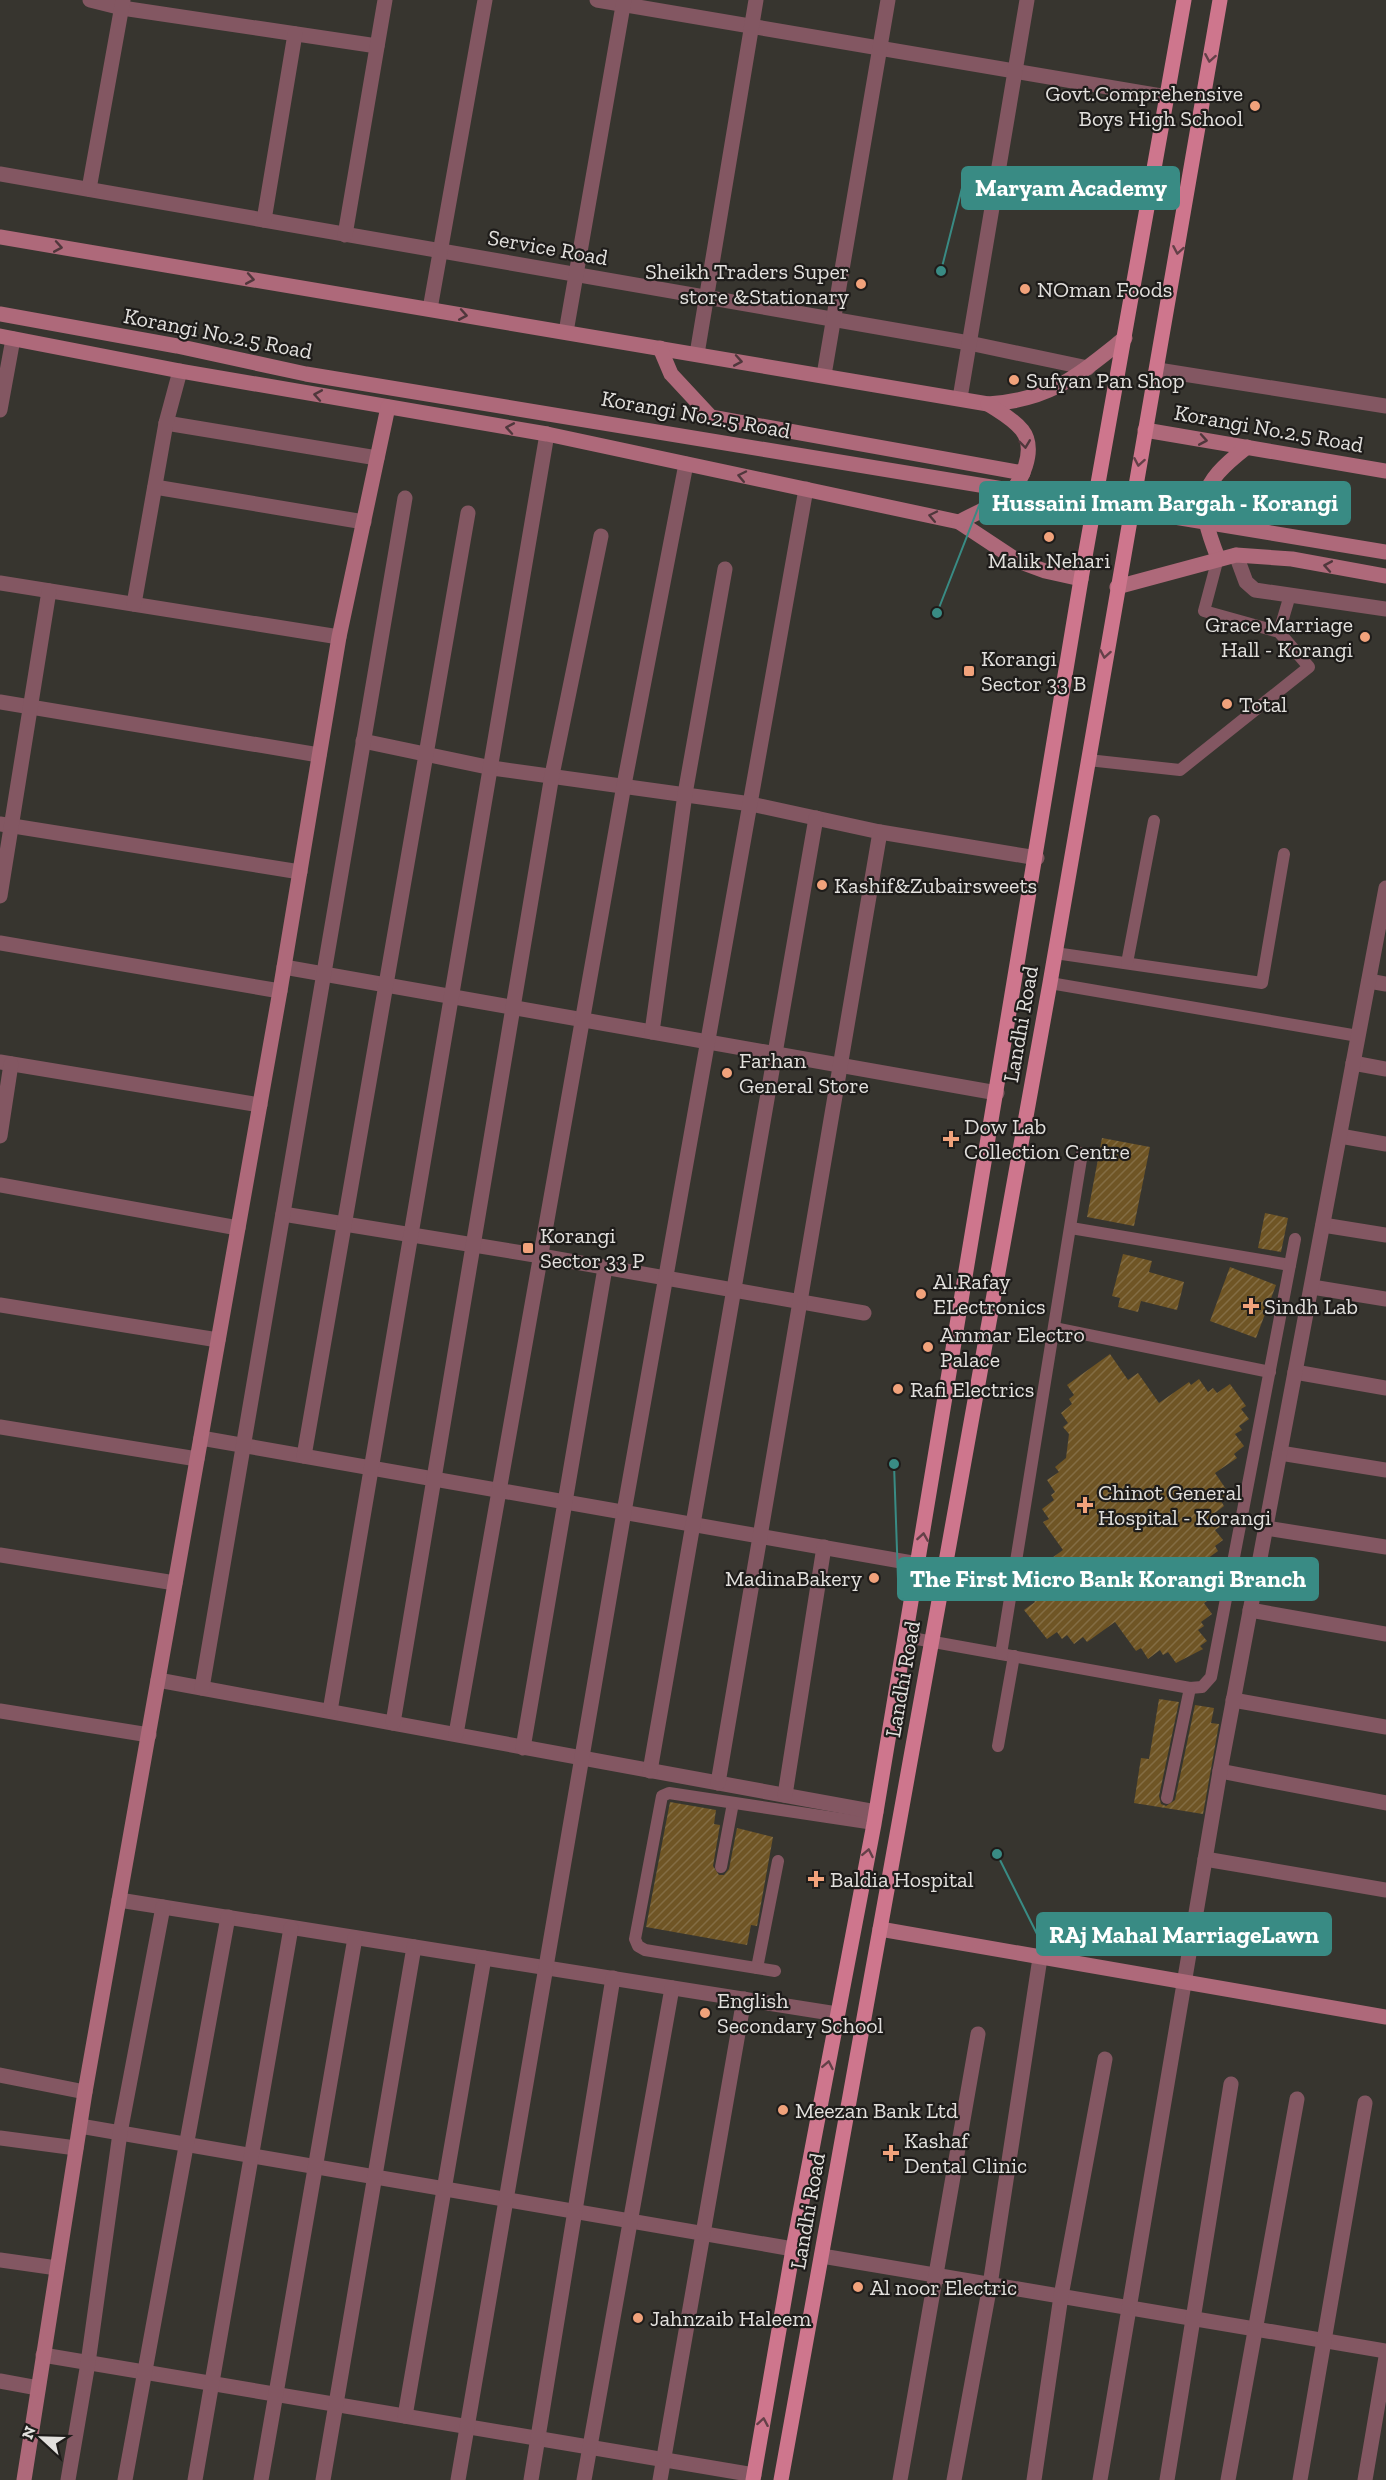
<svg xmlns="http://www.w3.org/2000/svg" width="1386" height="2480" font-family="'Zilla Slab',serif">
<defs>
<pattern id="building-hatch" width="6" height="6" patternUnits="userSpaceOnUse" patternTransform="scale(1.5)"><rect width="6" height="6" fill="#6f5525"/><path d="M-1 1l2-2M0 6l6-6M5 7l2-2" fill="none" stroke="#836d44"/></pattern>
</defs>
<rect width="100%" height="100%" fill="#37352f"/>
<g fill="url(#building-hatch)">
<path d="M1102,1138L1150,1147L1134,1226L1087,1217Z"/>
<path d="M1265,1213L1288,1218L1281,1252L1258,1248Z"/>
<path d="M1123,1254L1152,1261L1149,1272L1184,1282L1177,1310L1141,1301L1138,1312L1118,1307L1120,1298L1112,1296Z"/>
<path d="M1230,1267L1276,1285L1256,1338L1210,1321Z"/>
<path d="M1110,1354L1128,1380L1138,1373L1159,1403L1189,1382L1191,1385L1199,1379L1208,1392L1213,1388L1217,1393L1230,1384L1246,1406L1241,1409L1249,1419L1239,1426L1242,1430L1235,1434L1244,1446L1234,1454L1237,1458L1215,1473L1230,1495L1221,1501L1224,1506L1212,1515L1221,1526L1215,1530L1223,1540L1215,1546L1218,1551L1193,1569L1197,1574L1194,1576L1210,1599L1204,1603L1212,1614L1201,1622L1204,1626L1198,1630L1207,1641L1200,1646L1203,1649L1176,1663L1168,1652L1163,1655L1160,1650L1148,1659L1141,1648L1136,1651L1115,1622L1087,1642L1083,1637L1074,1644L1067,1635L1062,1639L1057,1632L1047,1639L1024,1610L1035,1602L1032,1598L1036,1595L1028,1583L1039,1575L1035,1570L1063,1550L1043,1522L1049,1519L1042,1509L1054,1500L1051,1495L1055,1492L1047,1480L1059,1472L1055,1467L1066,1458L1069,1434L1063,1427L1068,1423L1061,1413L1072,1404L1069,1399L1074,1395L1067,1385Z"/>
<path d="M1159,1699L1179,1702L1159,1796L1161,1804L1166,1806L1175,1800L1195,1705L1214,1708L1211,1723L1219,1724L1203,1814L1134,1803L1141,1758L1149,1759Z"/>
<path d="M670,1802L716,1810L714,1824L720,1825L713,1866L719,1875H724L729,1869L737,1828L773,1837L757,1926L751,1925L747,1945L646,1927Z"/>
</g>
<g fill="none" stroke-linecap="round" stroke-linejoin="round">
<g stroke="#835762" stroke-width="12">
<path d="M1279,632L1290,595"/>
<path d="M1088,760L1180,770L1309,667L1279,632L1204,611L1218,558"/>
<path d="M1055,953L1262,983L1284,854"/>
<path d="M1127,963L1154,821"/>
<path d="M1050,983L1358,1036"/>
<path d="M1071,1228L1290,1265"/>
<path d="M1054,1328L1270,1372"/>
<path d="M906,1637L1190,1688L1202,1687L1211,1677L1295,1239"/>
<path d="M1001,1654L1082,1153"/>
<path d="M998,1746L1014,1656"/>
<path d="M1167,1798L1190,1688"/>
<path d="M721,1867L733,1803"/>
<path d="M757,1968L778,1861"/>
<path d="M775,1971L645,1950L638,1946L635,1939L662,1796L669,1793L874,1824"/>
</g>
<g stroke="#835762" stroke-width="15">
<path d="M90,0L122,8L377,46"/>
<path d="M597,0L1167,97"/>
<path d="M0,174L969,343L1088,368"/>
<path d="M89,189L123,0"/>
<path d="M264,220L295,34"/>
<path d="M345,235L385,0"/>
<path d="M430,309L485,0"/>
<path d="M566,332L624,0"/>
<path d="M697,354L756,0"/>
<path d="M1158,370L1386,406"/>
<path d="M824,375L888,0"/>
<path d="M960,398L1027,0"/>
<path d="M0,410L13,339"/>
<path d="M166,423L377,458"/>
<path d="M155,487L364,522"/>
<path d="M1236,555L1246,582L1255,590L1386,609"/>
<path d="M0,583L339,637"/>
<path d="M134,604L166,423L180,371"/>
<path d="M0,702L319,755"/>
<path d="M363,741L492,768L751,804L880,832"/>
<path d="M0,824L300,872"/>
<path d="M0,896L49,591"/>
<path d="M0,943L280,991"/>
<path d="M284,967L997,1093"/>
<path d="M1369,981L1386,984"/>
<path d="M652,1032L685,794L725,569"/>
<path d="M0,1062L260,1105"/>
<path d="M1353,1063L1386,1069"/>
<path d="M0,1136L11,1064"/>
<path d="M1340,1136L1386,1144"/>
<path d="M0,1185L238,1228"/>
<path d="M283,1214L541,1256L864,1313"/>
<path d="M1323,1225L1386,1235"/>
<path d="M1312,1287L1386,1299"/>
<path d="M0,1305L218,1340"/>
<path d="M1295,1372L1386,1388"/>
<path d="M0,1427L197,1459"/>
<path d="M201,1438L918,1564"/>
<path d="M1280,1453L1386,1470"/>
<path d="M304,1456L468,513"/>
<path d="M1266,1528L1386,1547"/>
<path d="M0,1555L175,1583"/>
<path d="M1250,1610L1386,1634"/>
<path d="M158,1680L876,1812"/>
<path d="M202,1688L405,498"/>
<path d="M1233,1700L1386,1727"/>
<path d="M0,1711L149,1735"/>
<path d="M330,1711L547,434"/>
<path d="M393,1723L552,775L601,536"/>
<path d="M456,1734L624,785L686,464"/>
<path d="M523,1748L605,1268"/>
<path d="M650,1771L816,818"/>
<path d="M1220,1771L1386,1803"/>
<path d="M718,1783L880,832L1037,858"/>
<path d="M785,1795L824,1547"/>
<path d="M1205,1859L1386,1890"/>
<path d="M119,1900L837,2014"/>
<path d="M0,2075L85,2092"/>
<path d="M80,2126L793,2249"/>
<path d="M0,2138L76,2148"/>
<path d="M822,2256L1386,2351"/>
<path d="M0,2260L57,2268"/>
<path d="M43,2355L754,2475"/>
<path d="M0,2381L38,2388"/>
<path d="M405,2416L484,1958"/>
<path d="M68,2480L88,2363L120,2133L163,1907"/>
<path d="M125,2480L228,1917"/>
<path d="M195,2480L291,1928"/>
<path d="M261,2480L355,1938"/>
<path d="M323,2480L414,1947"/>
<path d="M458,2480L624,1512L806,489"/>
<path d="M531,2480L613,1978"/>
<path d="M584,2480L672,1988"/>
<path d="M660,2480L744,1999"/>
<path d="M900,2480L978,2034"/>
<path d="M954,2480L990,2285L1040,1958"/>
<path d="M1034,2480L1061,2296L1105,2059"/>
<path d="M1100,2480L1220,1771L1386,888"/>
<path d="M1167,2480L1231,2084"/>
<path d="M1228,2480L1297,2099"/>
<path d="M1300,2480L1365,2103"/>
<path d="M1365,2480L1386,2357"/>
</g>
<g stroke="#ae697a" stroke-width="15">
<path d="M0,237L988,404C1051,400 1077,376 1125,338"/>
<path d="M0,314L177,346L306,374L1386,552"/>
<path d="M0,336L180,371L547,434L959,522L1018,561L1045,571L1081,579"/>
<path d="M660,348L671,374L711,417L1023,473"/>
<path d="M1145,430L1386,471"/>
<path d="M959,522C974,514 991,507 1005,497C1022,484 1037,449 1022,430C1012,418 1000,412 988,404"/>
<path d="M1218,558C1196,501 1197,486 1247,447"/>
<path d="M1117,587L1236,555L1292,559L1386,576"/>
<path d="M880,1929L1386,2017"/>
<path d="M24,2480L85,2092L280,991L339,637L388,407"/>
</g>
<g stroke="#ce768d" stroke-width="15">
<path d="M753,2480L793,2249L874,1824L1081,579L1184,0"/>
<path d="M781,2480L1050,983L1220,0"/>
</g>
</g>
<defs><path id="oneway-chevron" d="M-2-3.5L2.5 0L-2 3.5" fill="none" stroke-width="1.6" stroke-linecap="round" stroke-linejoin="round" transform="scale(1.5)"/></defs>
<g stroke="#644048">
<use href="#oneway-chevron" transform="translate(1210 58) rotate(100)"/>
<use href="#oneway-chevron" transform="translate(1178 250) rotate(100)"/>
<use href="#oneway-chevron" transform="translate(1139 462) rotate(100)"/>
<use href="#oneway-chevron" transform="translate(1105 654) rotate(100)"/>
<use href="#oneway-chevron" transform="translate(923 1537) rotate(-81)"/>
<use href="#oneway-chevron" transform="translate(868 1853) rotate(-79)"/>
<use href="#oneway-chevron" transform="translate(828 2065) rotate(-79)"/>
<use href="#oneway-chevron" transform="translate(763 2422) rotate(-80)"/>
</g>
<g stroke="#50373c">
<use href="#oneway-chevron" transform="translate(58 247) rotate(10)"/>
<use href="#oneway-chevron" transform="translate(250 279) rotate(10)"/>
<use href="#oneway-chevron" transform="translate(463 315) rotate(10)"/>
<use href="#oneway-chevron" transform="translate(738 361) rotate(10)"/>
<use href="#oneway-chevron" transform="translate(318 395) rotate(-170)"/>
<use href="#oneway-chevron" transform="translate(510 428) rotate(-170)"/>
<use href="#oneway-chevron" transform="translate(1203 440) rotate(10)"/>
<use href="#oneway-chevron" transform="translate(1025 444) rotate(83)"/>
<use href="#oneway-chevron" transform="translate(742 476) rotate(-168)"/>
<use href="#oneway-chevron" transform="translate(933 516) rotate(-168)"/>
<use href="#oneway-chevron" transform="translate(1328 566) rotate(-170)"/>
</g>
<g fill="#f1a27b" stroke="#1e1c1a" stroke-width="2">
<circle cx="1255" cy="106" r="6"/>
<circle cx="861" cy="284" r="6"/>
<circle cx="1025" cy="289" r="6"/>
<circle cx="1014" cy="380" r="6"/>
<circle cx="1049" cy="537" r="6"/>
<circle cx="1365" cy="637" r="6"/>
<rect x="963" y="665" width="12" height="12" rx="3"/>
<circle cx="1227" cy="704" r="6"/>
<circle cx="822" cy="885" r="6"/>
<circle cx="727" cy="1073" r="6"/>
<path d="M948 1130h6v6h6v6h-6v6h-6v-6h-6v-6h6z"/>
<rect x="522" y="1242" width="12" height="12" rx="3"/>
<circle cx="921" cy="1294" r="6"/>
<path d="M1248 1297h6v6h6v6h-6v6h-6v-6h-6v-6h6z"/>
<circle cx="928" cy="1347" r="6"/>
<circle cx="898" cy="1389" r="6"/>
<path d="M1082 1496h6v6h6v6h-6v6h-6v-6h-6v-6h6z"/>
<circle cx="874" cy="1578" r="6"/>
<path d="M813 1870h6v6h6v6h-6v6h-6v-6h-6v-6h6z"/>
<circle cx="705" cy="2013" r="6"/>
<circle cx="783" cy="2110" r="6"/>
<path d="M888 2144h6v6h6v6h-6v6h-6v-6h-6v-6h6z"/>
<circle cx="858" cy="2287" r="6"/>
<circle cx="638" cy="2318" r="6"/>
</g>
<g text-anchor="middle" stroke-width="4.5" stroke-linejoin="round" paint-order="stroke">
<g font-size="22" fill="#e2e0dd" stroke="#1e1c1a" text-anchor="start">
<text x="1243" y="101" text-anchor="end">Govt.Comprehensive<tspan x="1243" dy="25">Boys High School</tspan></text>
<text x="849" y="279" text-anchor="end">Sheikh Traders Super<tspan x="849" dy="25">store &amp;Stationary</tspan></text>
<text x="1037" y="297">NOman Foods</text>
<text x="1026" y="388">Sufyan Pan Shop</text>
<text x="1049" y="568" text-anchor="middle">Malik Nehari</text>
<text x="1353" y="632" text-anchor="end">Grace Marriage<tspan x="1353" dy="25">Hall - Korangi</tspan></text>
<text x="981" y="666">Korangi<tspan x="981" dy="25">Sector 33 B</tspan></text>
<text x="1239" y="712">Total</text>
<text x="834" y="893">Kashif&amp;Zubairsweets</text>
<text x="739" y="1068">Farhan<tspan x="739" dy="25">General Store</tspan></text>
<text x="964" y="1134">Dow Lab<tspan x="964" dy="25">Collection Centre</tspan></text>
<text x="540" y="1243">Korangi<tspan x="540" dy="25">Sector 33 P</tspan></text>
<text x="933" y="1289">Al.Rafay<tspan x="933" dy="25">ELectronics</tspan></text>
<text x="1264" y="1314">Sindh Lab</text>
<text x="940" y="1342">Ammar Electro<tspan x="940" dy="25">Palace</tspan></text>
<text x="910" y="1397">Rafi Electrics</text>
<text x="1098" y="1500">Chinot General<tspan x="1098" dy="25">Hospital - Korangi</tspan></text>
<text x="862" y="1586" text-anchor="end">MadinaBakery</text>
<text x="830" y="1887">Baldia Hospital</text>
<text x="717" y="2008">English<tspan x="717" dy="25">Secondary School</tspan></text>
<text x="795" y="2118">Meezan Bank Ltd</text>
<text x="904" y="2148">Kashaf<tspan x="904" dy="25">Dental Clinic</tspan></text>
<text x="870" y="2295">Al noor Electric</text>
<text x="650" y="2326">Jahnzaib Haleem</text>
</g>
<g font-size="22" fill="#e2e0dd" stroke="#1e1c1a">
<text transform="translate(548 247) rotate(10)" y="8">Service Road</text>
<text transform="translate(218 333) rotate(11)" y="8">Korangi No.2.5 Road</text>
<text transform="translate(696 414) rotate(10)" y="8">Korangi No.2.5 Road</text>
<text transform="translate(1269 428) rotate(10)" y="8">Korangi No.2.5 Road</text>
<text transform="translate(1020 1024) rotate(-80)" y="8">Landhi Road</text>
<text transform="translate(902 1679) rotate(-80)" y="8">Landhi Road</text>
<text transform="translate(807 2211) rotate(-80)" y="8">Landhi Road</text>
</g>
</g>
<path fill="none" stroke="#398b84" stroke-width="2" d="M941 271L962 188M937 613L980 503M894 1464L898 1579M997 1854L1037 1934"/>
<g fill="#398b84" stroke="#1e1c1a" stroke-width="2">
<circle cx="941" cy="271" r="6"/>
<circle cx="937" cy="613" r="6"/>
<circle cx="894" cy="1464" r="6"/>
<circle cx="997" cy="1854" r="6"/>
</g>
<g fill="#398b84" stroke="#398b84" stroke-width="2">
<rect x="962" y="167" width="217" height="42" rx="6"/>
<rect x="980" y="482" width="370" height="42" rx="6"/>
<rect x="898" y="1558" width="420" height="42" rx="6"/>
<rect x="1037" y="1913" width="294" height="42" rx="6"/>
</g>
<g font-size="24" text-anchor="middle" font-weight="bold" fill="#fff">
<text x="1071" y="196">Maryam Academy</text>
<text x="1165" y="511">Hussaini Imam Bargah - Korangi</text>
<text x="1108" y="1587">The First Micro Bank Korangi Branch</text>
<text x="1184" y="1943">RAj Mahal MarriageLawn</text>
</g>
<g transform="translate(42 2438) rotate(292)" stroke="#1e1c1a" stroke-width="4.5" paint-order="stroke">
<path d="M0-4.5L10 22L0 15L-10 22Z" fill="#e2e0dd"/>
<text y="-9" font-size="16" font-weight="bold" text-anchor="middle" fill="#e2e0dd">N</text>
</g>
</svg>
